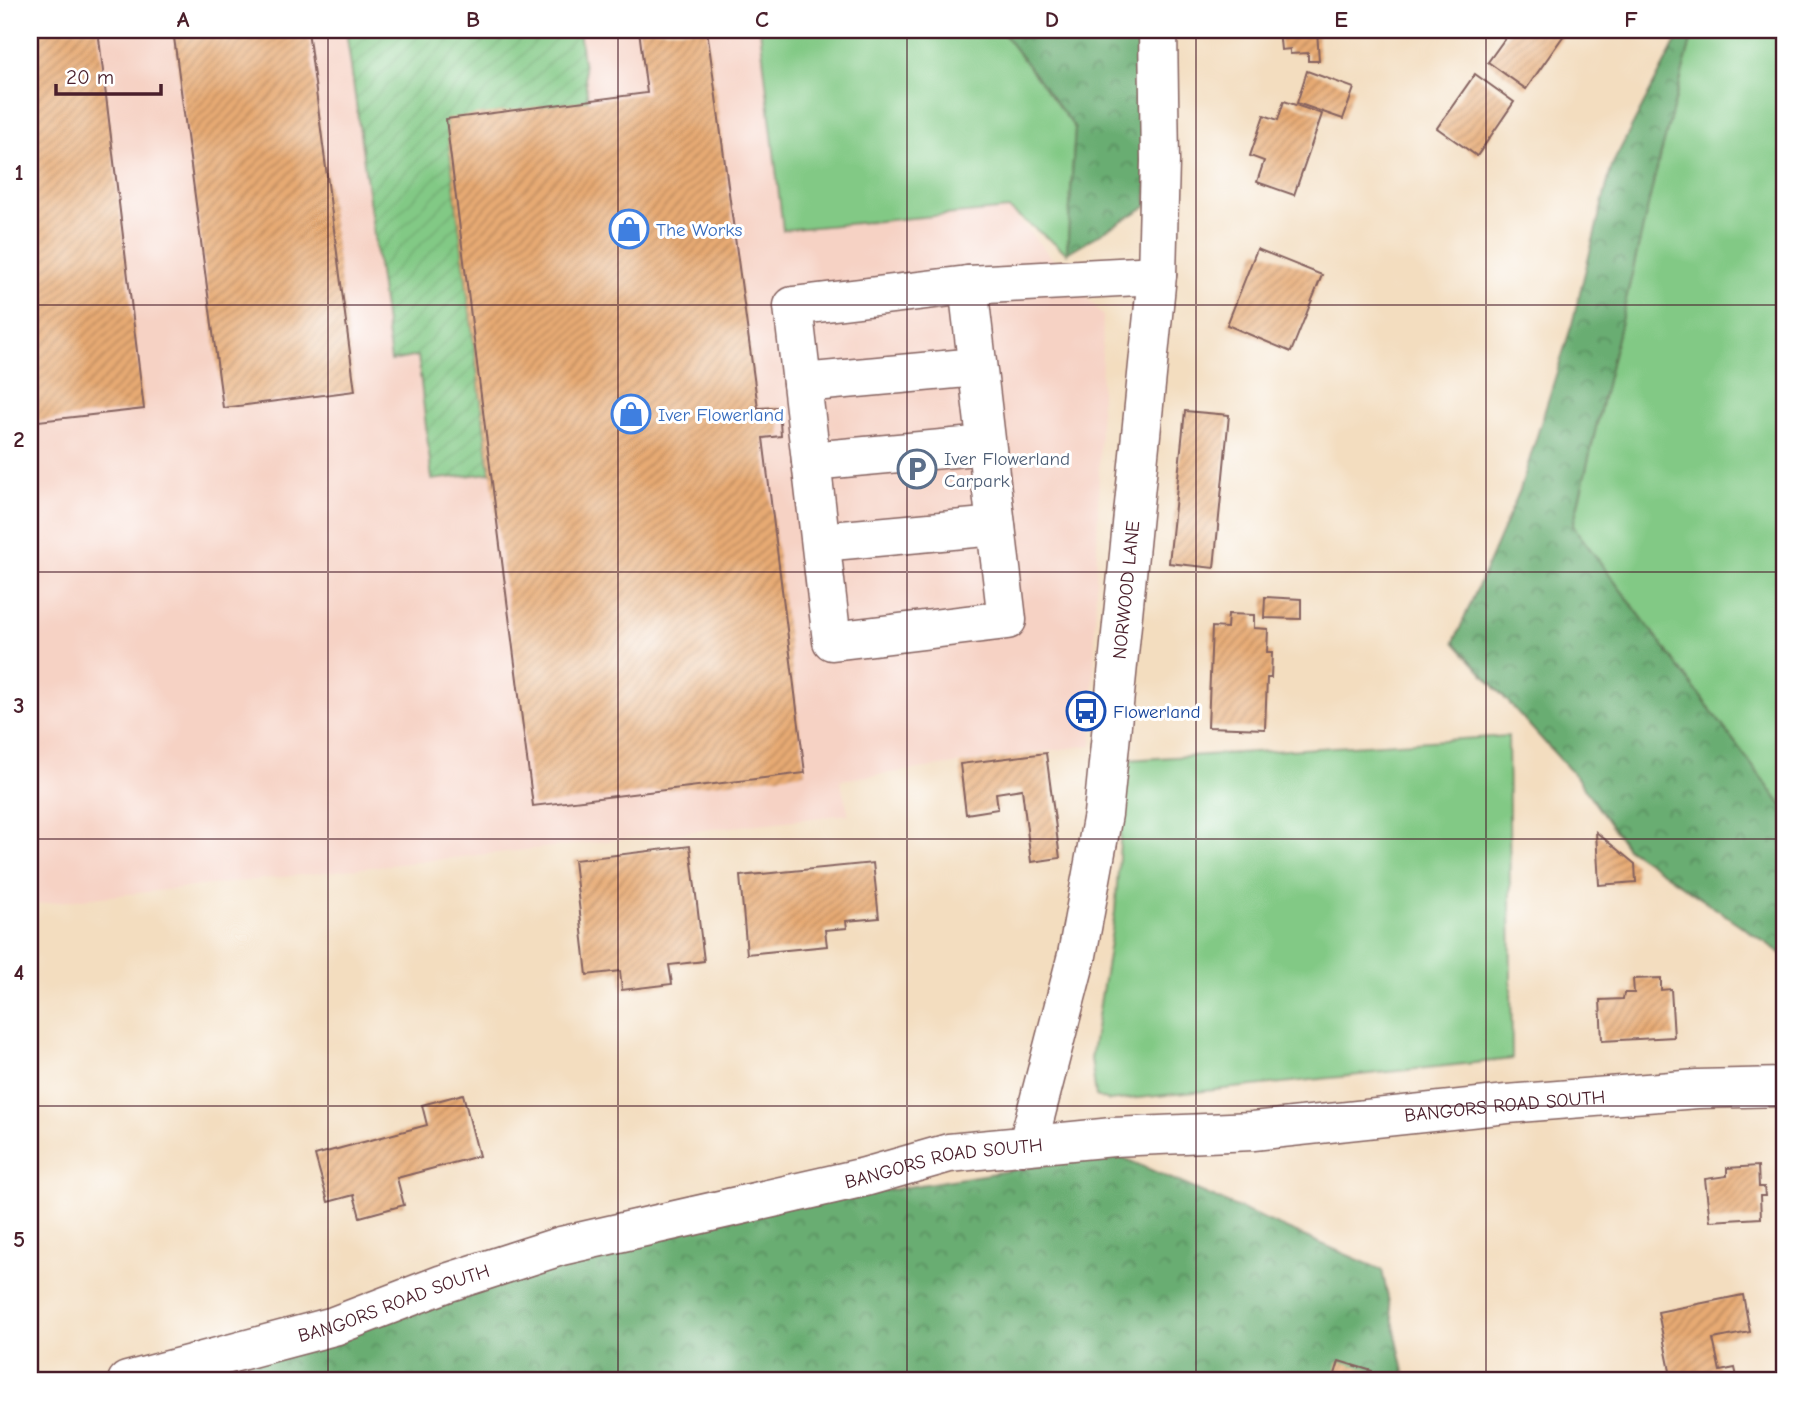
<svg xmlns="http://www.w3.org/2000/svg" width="1814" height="1411" font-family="'Comic Neue',sans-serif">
<defs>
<pattern id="forest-crowns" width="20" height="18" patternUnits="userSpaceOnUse" patternTransform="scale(1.75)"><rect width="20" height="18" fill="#69ad72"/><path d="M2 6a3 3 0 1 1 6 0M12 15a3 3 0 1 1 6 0" fill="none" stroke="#588c5e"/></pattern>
<pattern id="garden-furrows" width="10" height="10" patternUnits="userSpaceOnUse" patternTransform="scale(1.75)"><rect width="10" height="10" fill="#82c985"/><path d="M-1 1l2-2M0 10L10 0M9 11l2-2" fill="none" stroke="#72ac73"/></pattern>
<pattern id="building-hatch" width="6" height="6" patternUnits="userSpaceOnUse" patternTransform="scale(1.75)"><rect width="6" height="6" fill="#e7aa73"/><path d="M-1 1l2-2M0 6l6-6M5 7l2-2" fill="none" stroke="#bd8a5f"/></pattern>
</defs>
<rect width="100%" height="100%" fill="#fff"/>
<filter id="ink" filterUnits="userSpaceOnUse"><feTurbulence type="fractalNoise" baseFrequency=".0143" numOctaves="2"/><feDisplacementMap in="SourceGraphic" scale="14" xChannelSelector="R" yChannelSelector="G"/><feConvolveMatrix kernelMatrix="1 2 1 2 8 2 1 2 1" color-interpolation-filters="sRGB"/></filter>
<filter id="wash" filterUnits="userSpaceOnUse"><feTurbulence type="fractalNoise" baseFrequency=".00686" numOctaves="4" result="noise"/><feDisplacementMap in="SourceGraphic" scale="28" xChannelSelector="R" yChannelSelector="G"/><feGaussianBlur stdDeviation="1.57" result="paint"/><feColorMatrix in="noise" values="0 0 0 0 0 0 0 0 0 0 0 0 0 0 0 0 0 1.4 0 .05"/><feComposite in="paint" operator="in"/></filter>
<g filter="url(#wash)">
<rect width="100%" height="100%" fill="#f3ddbf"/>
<path fill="#f6d2c4" d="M30,30H760L783,230L1009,209L1103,316L1092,745L840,780L849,814L30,905Z"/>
<g fill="#82c985" stroke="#667458" stroke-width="2">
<path d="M760,30H1001L1075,128L1067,253L1009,209L783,230Z"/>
<path d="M1688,30H1784V808L1573,526Z"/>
<path d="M1508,736L1512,1059L1109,1101L1096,1096L1091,1059L1115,912L1126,760Z"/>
</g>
<g fill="url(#forest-crowns)" stroke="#5a664e" stroke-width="2">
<path d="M1001,30H1143L1147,206L1067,253L1075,128Z"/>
<path d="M1682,30H1694L1655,176L1573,526L1784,808V955L1627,848L1577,778L1454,642L1520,490L1572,324L1612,165Z"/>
<path d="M1114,1154L1382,1270L1406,1381H183L644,1229Z"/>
</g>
<path fill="url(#garden-furrows)" stroke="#667458" stroke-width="2" d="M346,30H579L588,101L446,120L490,473L432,480L418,356L391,361Z"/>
<g id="blocks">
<g fill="url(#building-hatch)">
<path d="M30,30H98L144,409L30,422Z"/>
<path d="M173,30H308L355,391L223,408Z"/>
<path d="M639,30H707L758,408L779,407L781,436L763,438L805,773L533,806L446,119L647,93Z"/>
<path d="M1279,30H1317L1319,61H1308V53L1290,54V49L1281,50Z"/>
<path d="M1511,30H1557L1564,35L1526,89L1488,62Z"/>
<path d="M1307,71L1354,88L1343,119L1297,103Z"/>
<path d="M1475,74L1514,102L1477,156L1437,128Z"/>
<path d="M1284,101L1322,114L1294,195L1257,182L1264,161L1250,156L1264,115L1278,120Z"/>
<path d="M1257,249L1322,275L1291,352L1227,325Z"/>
<path d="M1185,411L1229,415L1214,568L1169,563Z"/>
<path d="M1265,597L1301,599V619L1264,618Z"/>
<path d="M1228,614L1254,615V628L1268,629L1267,652H1272L1271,678H1267L1265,729L1208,727L1212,627L1227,628Z"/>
<path d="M1046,753L1060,858L1031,862L1022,789L996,793L998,809L966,814L960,764Z"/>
<path d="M1596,832L1635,864L1636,882L1599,885Z"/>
<path d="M690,846L704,961L669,965L672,984L622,990L620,971L587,975L574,860Z"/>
<path d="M873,863L879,918L846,921L847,928L825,930L827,946L747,954L740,876Z"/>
<path d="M1661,978V990L1671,989L1674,1037L1602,1041L1600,1000L1623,999L1624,993H1634L1633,979Z"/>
<path d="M463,1094L479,1156L397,1178L404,1205L360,1217L354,1195L328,1202L315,1155L427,1125L422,1105Z"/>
<path d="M1758,1166L1759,1187H1764L1765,1196H1760L1761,1218L1710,1221L1705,1179L1727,1176V1168Z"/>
<path d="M1743,1295L1750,1332L1713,1339L1720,1371L1735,1368L1738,1381H1672L1658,1312Z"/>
<path d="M1339,1361L1372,1371L1369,1381H1333Z"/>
</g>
</g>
</g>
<g filter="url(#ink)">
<use href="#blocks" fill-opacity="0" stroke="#85625f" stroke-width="2"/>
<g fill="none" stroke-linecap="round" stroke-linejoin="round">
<defs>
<g id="minor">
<path d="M968,285L1007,620L832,641L793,306Z"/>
<path d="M968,285L1157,275"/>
<path d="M802,383L977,367"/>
<path d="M811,461L986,445"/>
<path d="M821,542L996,526"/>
<path id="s1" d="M1028,1144L1077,955L1103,814L1157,275L1160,161L1158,30"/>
<path id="s2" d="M127,1381L334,1326L443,1284L561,1246L865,1177L949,1153L1113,1137L1253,1131L1507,1104L1697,1089L1784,1087"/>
</g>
</defs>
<use href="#minor" stroke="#85625f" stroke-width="41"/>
<use href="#minor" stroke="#fff" stroke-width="38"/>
</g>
</g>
<path fill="none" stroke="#4a1f2b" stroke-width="2" stroke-opacity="0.55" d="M328,30V1381M618,30V1381M907,30V1381M1196,30V1381M1486,30V1381M30,305H1784M30,572H1784M30,839H1784M30,1106H1784"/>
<defs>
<symbol id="shop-ring" viewBox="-11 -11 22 22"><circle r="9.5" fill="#fff" stroke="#3f7fe0" stroke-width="1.5"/><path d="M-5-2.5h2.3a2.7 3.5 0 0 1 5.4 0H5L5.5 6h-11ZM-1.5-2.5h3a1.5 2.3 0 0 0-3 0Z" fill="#3f7fe0"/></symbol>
<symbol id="parking-ring" viewBox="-11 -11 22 22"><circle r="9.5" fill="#fff" stroke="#5c6f8a" stroke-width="1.5"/><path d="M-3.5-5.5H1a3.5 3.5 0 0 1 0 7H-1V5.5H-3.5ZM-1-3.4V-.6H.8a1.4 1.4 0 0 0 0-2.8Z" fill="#5c6f8a"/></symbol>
<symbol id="bus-ring" viewBox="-11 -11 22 22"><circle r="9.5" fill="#fff" stroke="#1a4fb4" stroke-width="1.5"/><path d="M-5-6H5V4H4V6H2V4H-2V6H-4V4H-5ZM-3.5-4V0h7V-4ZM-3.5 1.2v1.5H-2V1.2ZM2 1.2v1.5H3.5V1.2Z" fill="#1a4fb4"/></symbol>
</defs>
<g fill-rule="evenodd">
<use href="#shop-ring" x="607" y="207" width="44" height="44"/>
<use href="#shop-ring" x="609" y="392" width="44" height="44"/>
<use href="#parking-ring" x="895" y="447" width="44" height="44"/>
<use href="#bus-ring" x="1064" y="689" width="44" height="44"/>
</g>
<g text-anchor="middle" stroke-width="6" stroke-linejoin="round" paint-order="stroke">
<g font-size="19" fill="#366cbe" stroke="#fff" text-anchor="start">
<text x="656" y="236">The Works</text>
<text x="658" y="421">Iver Flowerland</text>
</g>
<g font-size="19" fill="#4e5e75" stroke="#fff" text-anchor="start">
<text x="944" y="465">Iver Flowerland<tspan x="944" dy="22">Carpark</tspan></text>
</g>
<g font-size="19" fill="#4a1f2b" stroke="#fff">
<text dy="7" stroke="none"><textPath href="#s1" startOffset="564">NORWOOD LANE</textPath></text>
<text dy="7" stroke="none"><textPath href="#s2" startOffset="1412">BANGORS ROAD SOUTH</textPath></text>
<text dy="7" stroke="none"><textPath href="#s2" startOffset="847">BANGORS ROAD SOUTH</textPath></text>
<text dy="7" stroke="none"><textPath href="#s2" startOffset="278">BANGORS ROAD SOUTH</textPath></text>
</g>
<g font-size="19" fill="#164399" stroke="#fff" text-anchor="start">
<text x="1113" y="718">Flowerland</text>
</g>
</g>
<rect width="1814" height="1411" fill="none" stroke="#fff" stroke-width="77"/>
<path d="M56 84v10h105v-10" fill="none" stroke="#4a1f2b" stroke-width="3.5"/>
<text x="66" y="84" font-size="21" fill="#4a1f2b" stroke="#ffffff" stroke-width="5" paint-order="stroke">20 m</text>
<rect x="38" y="38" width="1738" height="1334" fill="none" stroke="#4a1f2b" stroke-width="2.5"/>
<g font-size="23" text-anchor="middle" font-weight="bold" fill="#4a1f2b">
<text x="183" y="27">A</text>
<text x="473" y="27">B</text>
<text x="762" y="27">C</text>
<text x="1052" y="27">D</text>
<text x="1341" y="27">E</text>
<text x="1631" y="27">F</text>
<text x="19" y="180">1</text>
<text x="19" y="447">2</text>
<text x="19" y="713">3</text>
<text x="19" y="980">4</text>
<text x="19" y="1247">5</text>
</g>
</svg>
